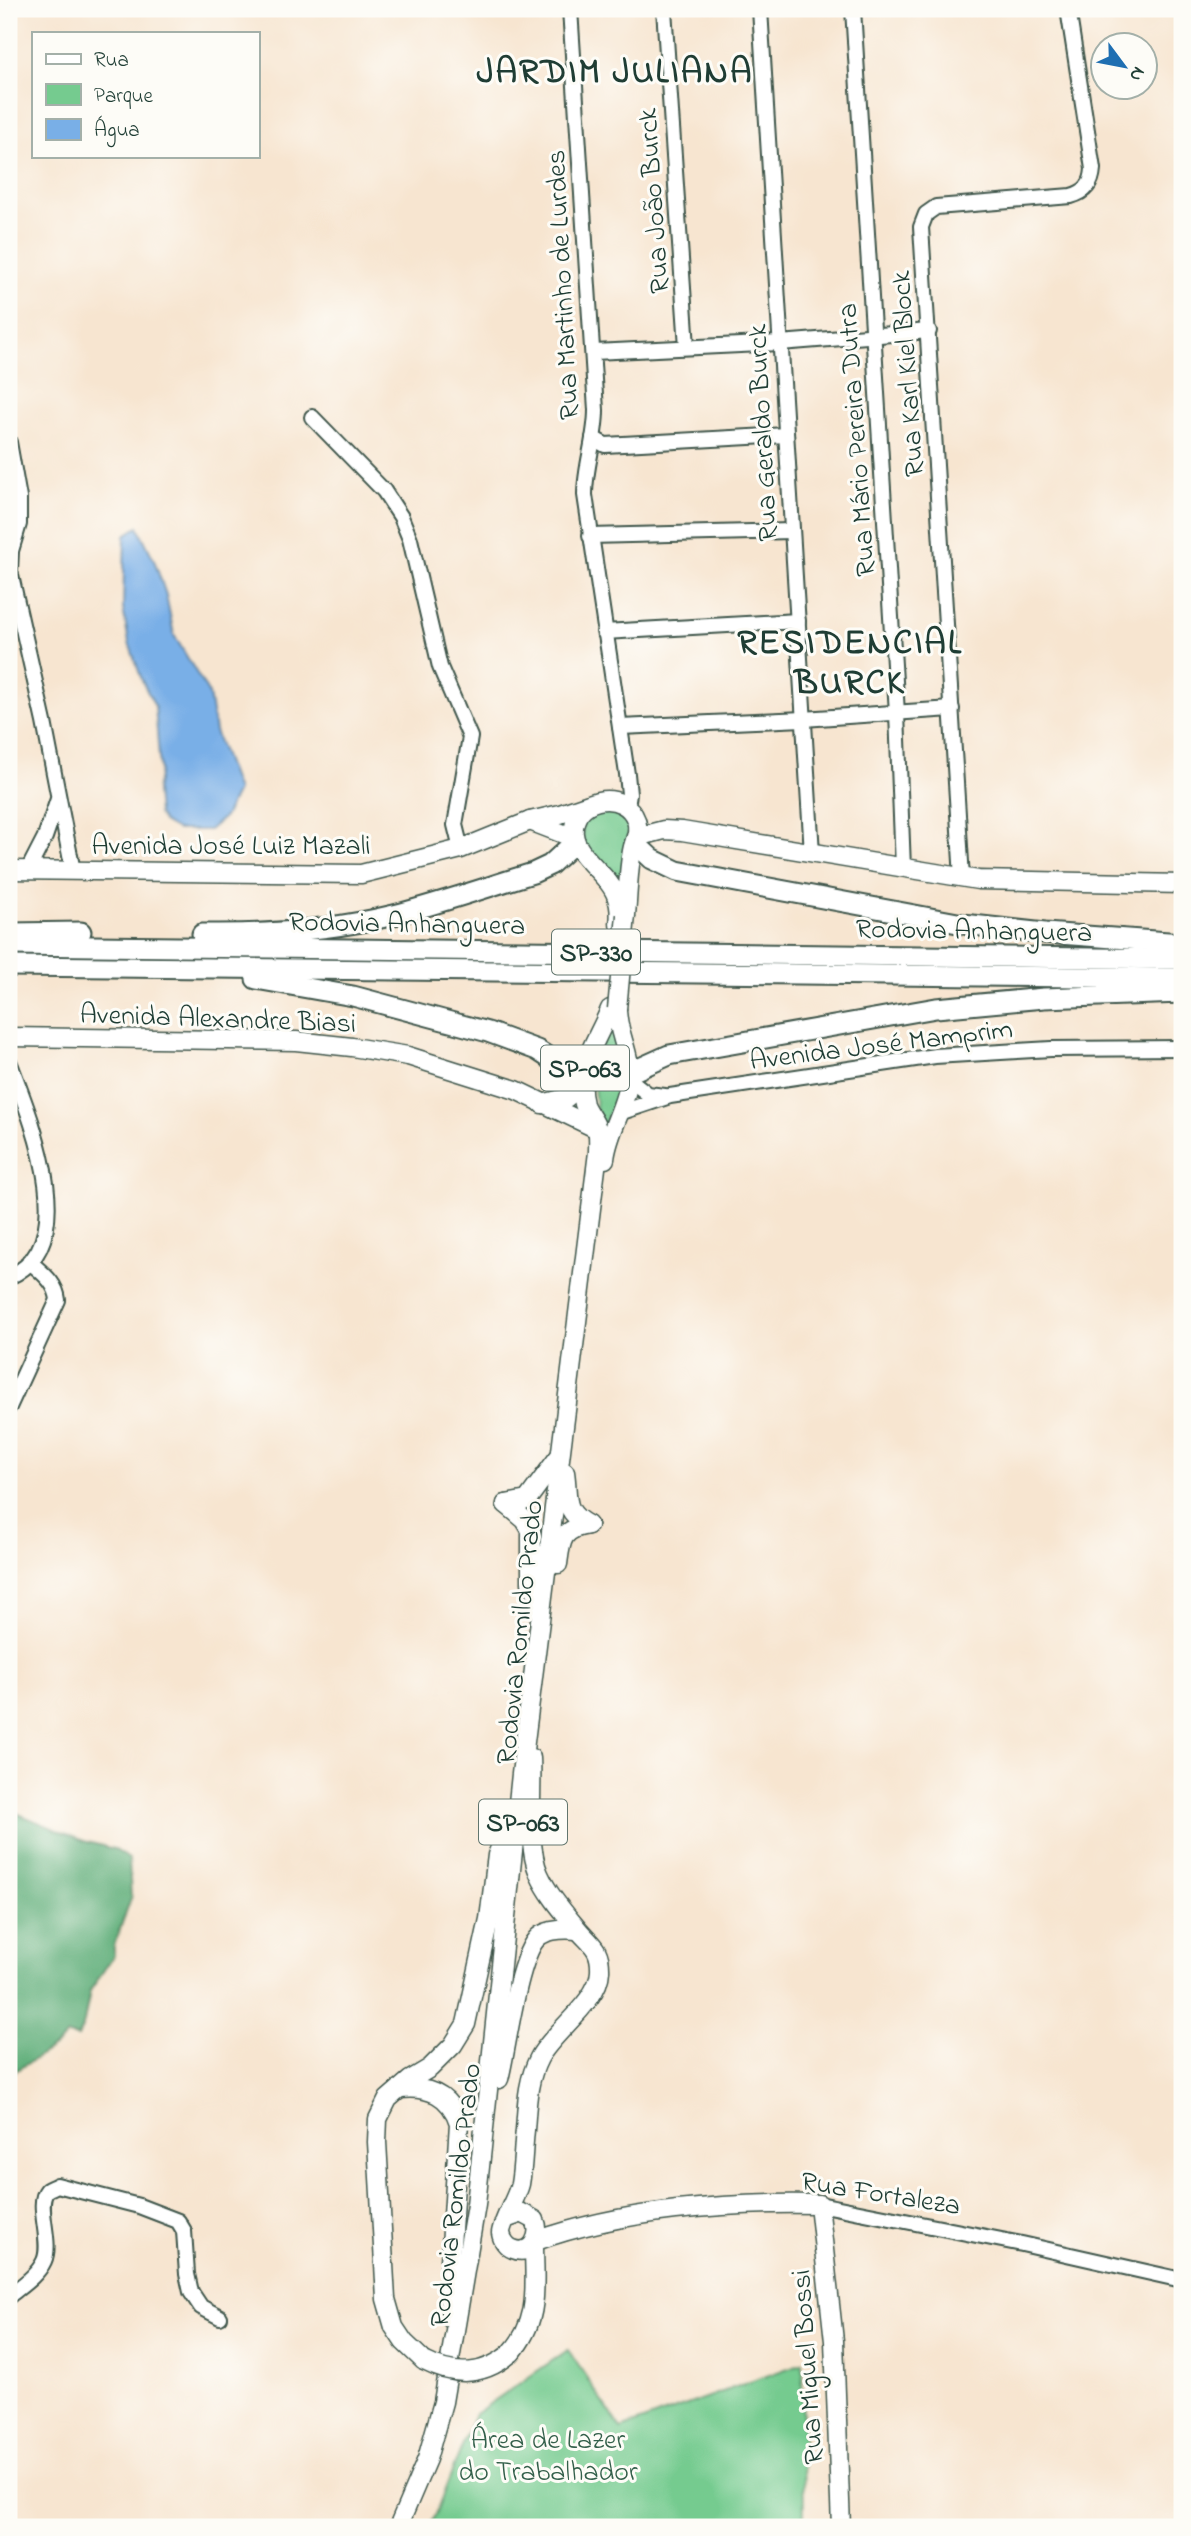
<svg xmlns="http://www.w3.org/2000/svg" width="1191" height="2536" font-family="'Indie Flower',sans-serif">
<rect width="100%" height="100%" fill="#fdfcf7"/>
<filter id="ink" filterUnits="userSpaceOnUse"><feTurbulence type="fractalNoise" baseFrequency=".0143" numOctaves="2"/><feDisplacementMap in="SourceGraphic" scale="14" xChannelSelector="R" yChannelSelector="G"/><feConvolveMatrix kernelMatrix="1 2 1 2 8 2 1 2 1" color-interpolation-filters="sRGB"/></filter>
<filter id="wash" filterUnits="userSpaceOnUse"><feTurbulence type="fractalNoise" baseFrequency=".00686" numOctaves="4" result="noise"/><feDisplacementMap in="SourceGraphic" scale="28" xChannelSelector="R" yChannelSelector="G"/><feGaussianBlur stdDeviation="1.57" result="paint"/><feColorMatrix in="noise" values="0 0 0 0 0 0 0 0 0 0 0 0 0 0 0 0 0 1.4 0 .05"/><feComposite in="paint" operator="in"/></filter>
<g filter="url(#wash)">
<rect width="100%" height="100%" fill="#f7e5d0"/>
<g fill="#75cb8f" stroke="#4a8462" stroke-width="2">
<path d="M593,809H617L629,820L624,906L583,845L582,821Z"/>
<path d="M613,1016L621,1078L618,1093L599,1136L593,1079L595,1062Z"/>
<path d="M568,2350L621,2429L802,2363L804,2527H430L475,2414Z"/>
</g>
<path fill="#60af7a" stroke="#407657" stroke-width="2" d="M9,1810L84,1841L114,1849L129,1859L131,1898L114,1946V1955L90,1991L84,2022L78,2037L67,2035L57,2045L9,2075Z"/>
<path fill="#79afe7" stroke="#4c768e" stroke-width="2" d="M138,527L154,560L166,595L174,635L209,694L215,731L237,791L224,817L209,830H177L163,822L158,814L156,791L160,770L155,706L143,683L129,643L123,608L125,535Z"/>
</g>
<g filter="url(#ink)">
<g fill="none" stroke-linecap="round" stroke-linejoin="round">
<defs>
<g id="minor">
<path d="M570,9L596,410C596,439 585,466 585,495L627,774L629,794L627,807"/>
<path d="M664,9L687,347"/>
<path d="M760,9L812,853"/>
<path d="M853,9L897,713L903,868"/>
<path d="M594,352L780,343L929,331"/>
<path d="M312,417L384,491L401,517L410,539L440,667L470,737L455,825L461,849"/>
<path d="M593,438L605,445L786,435"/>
<path d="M9,442L19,498V524L11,551L10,571L44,722L73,871"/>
<path d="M590,536L791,531"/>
<path d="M604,632L798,621"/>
<path d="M620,727L803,719L952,709"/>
<path d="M28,870L45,837L58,799"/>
<path d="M962,878L921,227L926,214L936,207L1071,196C1086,192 1092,184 1093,169L1068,9"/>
<path d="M9,1061C29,1114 85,1244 9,1277"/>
<path d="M629,1079L648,1094L665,1096"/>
<path d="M619,1113L670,1096L935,1056L1051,1049L1182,1048"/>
<path d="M9,1407L58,1300C56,1282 42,1273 29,1261"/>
<path d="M819,2204L1022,2244L1182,2280"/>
<path d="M9,2296C21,2286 37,2276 44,2261C53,2242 35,2204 47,2190C50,2188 54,2187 57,2185L139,2206L178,2221L184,2231L187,2274L191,2292L201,2307L220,2317"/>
</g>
<g id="major">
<path d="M530,821L574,838"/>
<path d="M637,837L664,830L682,831L978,880L1182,884"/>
<path d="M9,870L361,874L461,849L530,821L560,814L589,804"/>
<path d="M619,924C620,916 620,906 617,898C609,872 570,855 574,827C578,795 625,790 636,820C640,832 634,840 632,851C628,872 628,894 626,915"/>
<path d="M9,1037L296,1041L352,1047L408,1056L516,1090L597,1129"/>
<path d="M542,1104L566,1098L583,1084"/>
<path d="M605,1159C608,1131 626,1107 629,1079C632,1055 617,1033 617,1009"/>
<path d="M565,1472C569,1498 562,1511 588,1525"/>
<path d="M506,1504L525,1520L531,1530V1583L542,1601"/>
<path d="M506,1504L527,1500L558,1458"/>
<path d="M558,1564C561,1541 561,1529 588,1525"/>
<path d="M499,2079C507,2050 518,1948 541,1935C551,1929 566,1929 578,1930"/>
<path d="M400,2089C429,2086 450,2095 459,2123L448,2292L451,2319"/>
<path d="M508,2218L522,2213L535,2220C542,2235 532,2257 513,2249C507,2247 502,2240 501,2233C501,2224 517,2197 520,2184C523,2167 523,2148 525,2130C527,2105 527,2081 539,2058C553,2031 599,2002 600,1971C601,1946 589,1944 576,1927C562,1910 548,1894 539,1874C526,1844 533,1792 531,1758"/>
<path d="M536,2241C622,2210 728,2202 819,2204L834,2341L841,2527"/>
<path d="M511,2353C541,2319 534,2286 534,2244"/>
<path d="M424,2361L404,2342L394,2327L386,2299L377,2142L378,2119L388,2099L410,2080L430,2068L453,2045L466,2024L489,1919L497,1855L510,1822"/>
<path d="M398,2527L427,2459L443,2402L476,2205L521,1774L598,1152C598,1145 599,1136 597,1129C595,1120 587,1113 584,1104C574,1068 598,1040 610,1009"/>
</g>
<g id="highway">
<path d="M635,843L652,859L677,871L963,924L1045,933L1182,943"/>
<path d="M10,933L81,932"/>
<path d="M202,934C266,935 332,930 394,915C441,903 487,887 533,873L550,865L575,842"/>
<path d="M9,945L1182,959"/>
<path d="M9,966L1182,978"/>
<path d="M256,979L353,996L488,1032L537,1050L583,1080"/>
<path d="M629,1073L669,1055L936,1008L1044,998L1182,993"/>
</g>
</defs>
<use href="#minor" stroke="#3f564b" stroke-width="18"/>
<use href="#major" stroke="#3f564b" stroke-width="21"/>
<use href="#highway" stroke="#3f564b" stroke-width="23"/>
<use href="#minor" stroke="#fff" stroke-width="14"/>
<use href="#major" stroke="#fff" stroke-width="18"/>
<use href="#highway" stroke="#fff" stroke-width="19"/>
<defs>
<g id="major-bridge">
<path d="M617,1009L626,915"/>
<path d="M424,2361C455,2377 484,2376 511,2353"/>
</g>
</defs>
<use href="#major-bridge" stroke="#3f564b" stroke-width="21" stroke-linecap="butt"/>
<use href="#major-bridge" stroke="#fff" stroke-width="18"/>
</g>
</g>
<g text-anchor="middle" stroke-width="6" stroke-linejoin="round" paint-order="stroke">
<g fill="#fdfcf7" stroke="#62766e" stroke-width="2">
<rect x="552" y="929.5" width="88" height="45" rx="5"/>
<rect x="541" y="1045.5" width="88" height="45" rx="5"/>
<rect x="479" y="1799.5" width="88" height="45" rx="5"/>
</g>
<g font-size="26" font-weight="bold" fill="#1f3d34">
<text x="596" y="961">SP-330</text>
<text x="585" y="1077">SP-063</text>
<text x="523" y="1831">SP-063</text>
</g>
<g font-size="28" fill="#1f3d34" stroke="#fdfcf7">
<text transform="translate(652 201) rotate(-94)" y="10">Rua João Burck</text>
<text transform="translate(561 285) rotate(-93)" y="10">Rua Martinho de Lurdes</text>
<text transform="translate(906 374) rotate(-94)" y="10">Rua Karl Kiel Block</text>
<text transform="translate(761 433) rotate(-93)" y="10">Rua Geraldo Burck</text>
<text transform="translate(855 440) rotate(-94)" y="10">Rua Mário Pereira Dutra</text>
<text x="231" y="854">Avenida José Luiz Mazali</text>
<text transform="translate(407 922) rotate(1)" y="10">Rodovia Anhanguera</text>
<text transform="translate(974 929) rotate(1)" y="10">Rodovia Anhanguera</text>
<text transform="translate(218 1017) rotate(2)" y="10">Avenida Alexandre Biasi</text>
<text transform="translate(881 1043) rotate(-7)" y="10">Avenida José Mamprim</text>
<text transform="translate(518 1632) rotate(-84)" y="10">Rodovia Romildo Prado</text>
<text transform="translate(881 2192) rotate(9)" y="10">Rua Fortaleza</text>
<text transform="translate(454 2195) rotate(-83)" y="10">Rodovia Romildo Prado</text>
<text transform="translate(806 2367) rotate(-94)" y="10">Rua Miguel Bossi</text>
</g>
<g font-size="28" fill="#34604b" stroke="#fdfcf7">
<text x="548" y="2448">Área de Lazer<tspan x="548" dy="32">do Trabalhador</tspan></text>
</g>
<g font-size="35" font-weight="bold" letter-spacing="2" fill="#1f3d34" stroke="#fdfcf7">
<text x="615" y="82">JARDIM JULIANA</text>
<text x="850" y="653">RESIDENCIAL<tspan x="850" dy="40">BURCK</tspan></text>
</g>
</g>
<rect width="1191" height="2536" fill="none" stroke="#fdfcf7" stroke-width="35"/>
<rect x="32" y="32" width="228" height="126" fill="#fdfcf7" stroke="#a4b0a9" stroke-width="2"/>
<rect x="46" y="54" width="35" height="10" fill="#ffffff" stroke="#a4b0a9" stroke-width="2"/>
<text x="94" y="66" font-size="21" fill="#1f3d34">Rua</text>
<rect x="46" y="84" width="35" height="21" fill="#75cb8f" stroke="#a4b0a9" stroke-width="2"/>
<text x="94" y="102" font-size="21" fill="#1f3d34">Parque</text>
<rect x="46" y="119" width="35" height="21" fill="#79afe7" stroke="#a4b0a9" stroke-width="2"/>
<text x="94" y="136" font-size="21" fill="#1f3d34">Água</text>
<g transform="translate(1124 66) rotate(122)"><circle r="33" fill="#fdfcf7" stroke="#a4b0a9" stroke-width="2"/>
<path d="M0-5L12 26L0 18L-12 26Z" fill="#1f6fb2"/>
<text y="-10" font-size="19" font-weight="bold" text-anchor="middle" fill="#1f3d34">N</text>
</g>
</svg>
